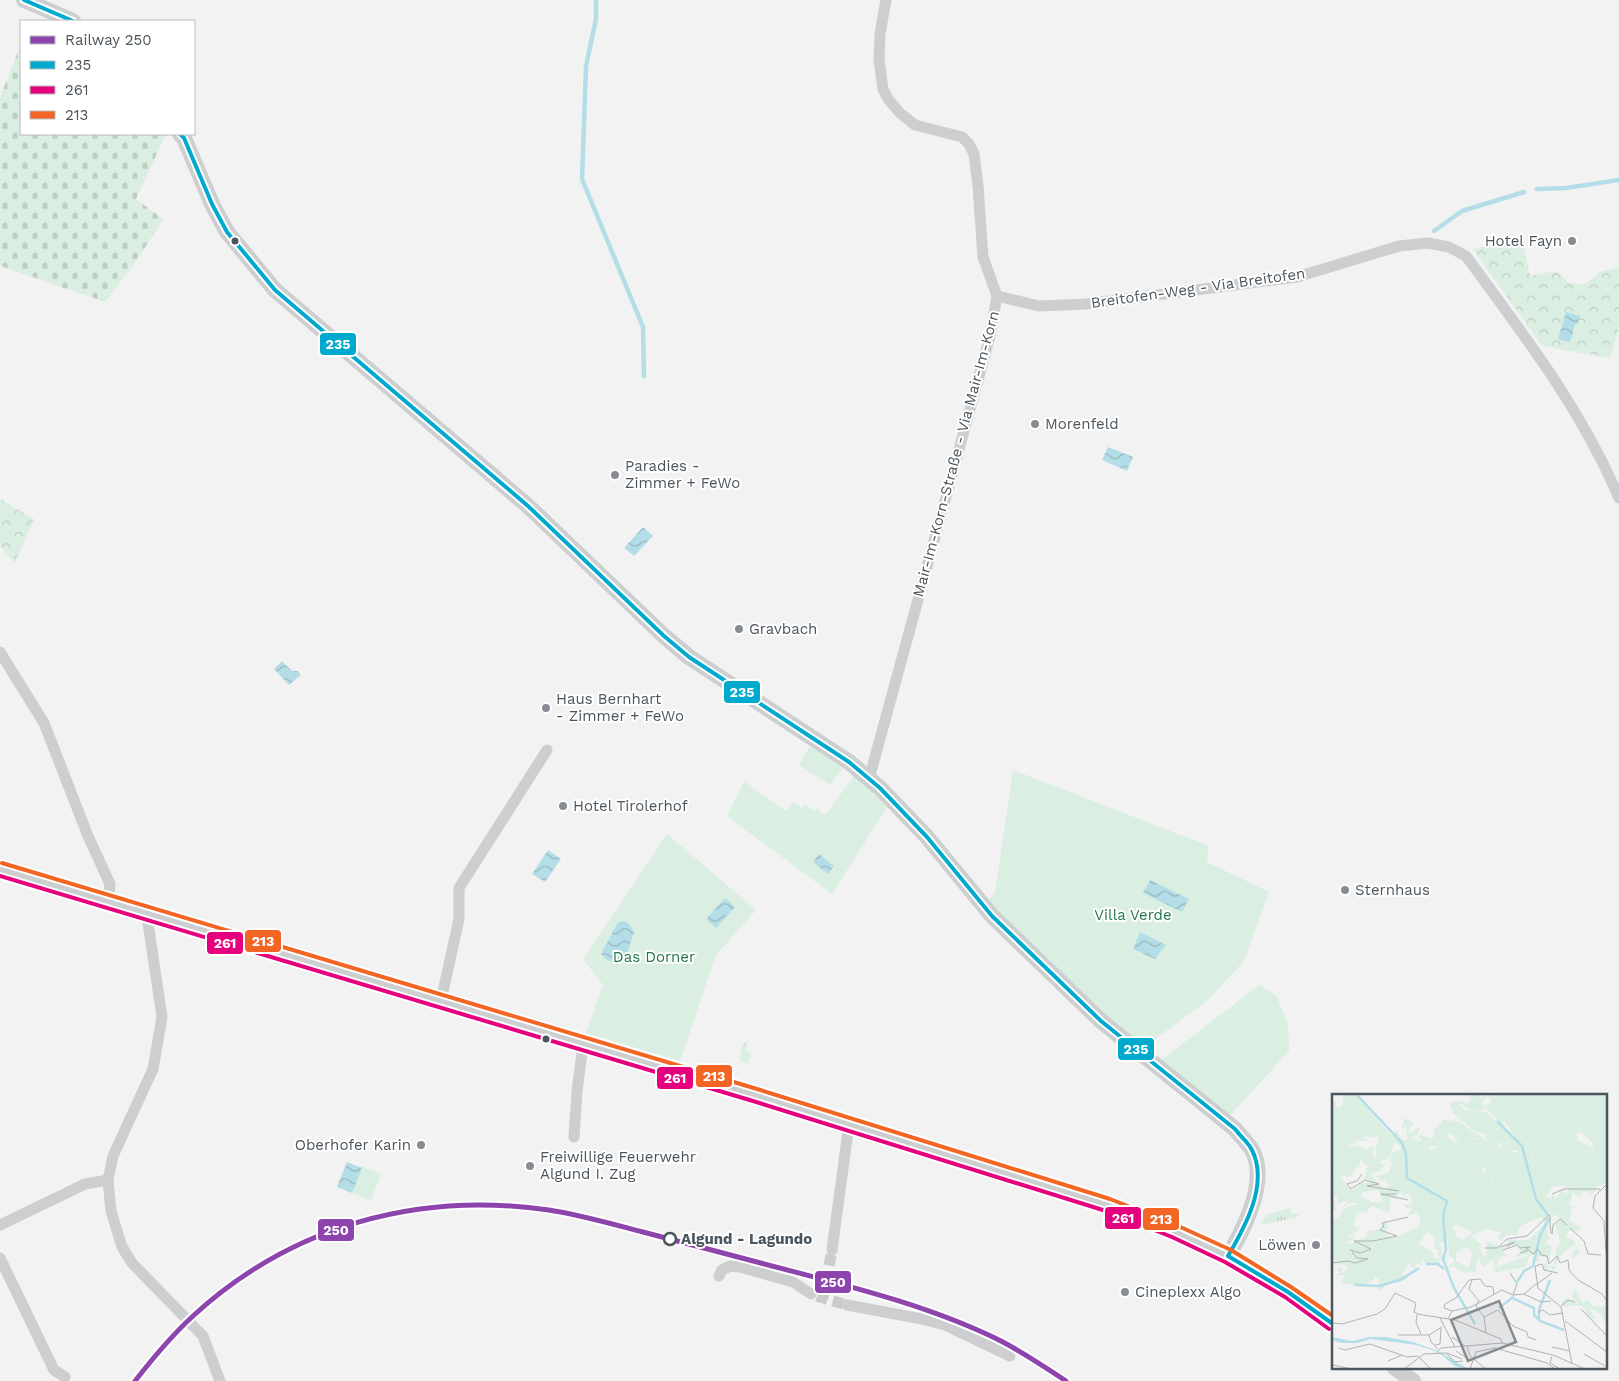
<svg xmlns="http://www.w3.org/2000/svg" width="1619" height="1381" font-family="'Work Sans',sans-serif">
<defs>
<pattern id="grass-tufts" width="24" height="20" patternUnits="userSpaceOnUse" patternTransform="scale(1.25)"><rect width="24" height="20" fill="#daeee1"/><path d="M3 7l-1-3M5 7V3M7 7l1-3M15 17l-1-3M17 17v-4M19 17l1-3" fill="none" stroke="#bdcec3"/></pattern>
<pattern id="forest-crowns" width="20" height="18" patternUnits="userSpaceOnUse" patternTransform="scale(1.25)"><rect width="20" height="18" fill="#daeee1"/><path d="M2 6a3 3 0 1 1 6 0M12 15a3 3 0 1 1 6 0" fill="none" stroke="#bdcec3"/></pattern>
<pattern id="cemetery-stones" width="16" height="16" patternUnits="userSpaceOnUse" patternTransform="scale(1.25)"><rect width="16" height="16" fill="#daeee1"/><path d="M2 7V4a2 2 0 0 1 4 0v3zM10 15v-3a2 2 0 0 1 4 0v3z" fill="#bdcec3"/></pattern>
<pattern id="water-waves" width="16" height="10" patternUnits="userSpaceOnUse" patternTransform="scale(1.25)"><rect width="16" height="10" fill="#b4dee7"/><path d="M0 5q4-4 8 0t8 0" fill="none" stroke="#94b7be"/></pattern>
</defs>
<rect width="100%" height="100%" fill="#f3f2f2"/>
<g fill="url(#grass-tufts)">
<path d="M749,1038L746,1051L751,1053L748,1064L740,1060L742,1047Z"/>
<path d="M1291,1208L1290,1213L1300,1214L1298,1217L1260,1225L1267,1214Z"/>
</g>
<g fill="url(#forest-crowns)">
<path d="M1522,238L1530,276L1556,271L1569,283L1583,285L1594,278L1597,273L1619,267V327L1610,358L1542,346L1473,249Z"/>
<path d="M0,499L34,519L15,563L0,546Z"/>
</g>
<path fill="url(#cemetery-stones)" d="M21,44V134H166L136,199L163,219L136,262L105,302L0,266V97Z"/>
<g fill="#daeee1">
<path d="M814,747L843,768L830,785L799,765L809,748Z"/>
<path d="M1013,770L1209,846L1207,862L1269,892L1244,961L1207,1001L1143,1048L1105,1015L987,901L995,893Z"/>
<path d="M854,776L865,784L887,807L832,894L727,816L745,780L754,789L786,811L793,802L802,808L804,804L814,811L816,808L825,815Z"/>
<path d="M667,834L756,910L716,955L680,1061L586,1033L603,985L583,959Z"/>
<path d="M1259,985L1276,995L1288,1023L1289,1051L1225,1121L1155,1065Z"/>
<path d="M362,1167L381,1174L371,1200L352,1193Z"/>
</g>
<g fill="url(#water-waves)">
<path d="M1566,312L1580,316L1577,324H1575L1570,342L1558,339Z"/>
<path d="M1108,447L1133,457L1127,471L1102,460Z"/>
<path d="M643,527L653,536L634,556L624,548Z"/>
<path d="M282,661L292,671H298L301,675L289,685L274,669Z"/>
<path d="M548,850L561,859L545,882L532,874Z"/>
<path d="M819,854L834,866L828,874L813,862Z"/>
<path d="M1150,880L1189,899L1182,912L1143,893Z"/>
<path d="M725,898L735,907L716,928L706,919Z"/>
<path d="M624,921L629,924L634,932L627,954L619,964L607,960L601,954L618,922Z"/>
<path d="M1140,932L1166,945L1155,959L1133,949Z"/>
<path d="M347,1162L362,1168L352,1193L337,1187Z"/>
</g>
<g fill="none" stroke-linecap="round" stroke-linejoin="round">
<g stroke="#b4dee7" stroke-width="4.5">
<path d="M596,0V19L586,66L582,179L643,327L644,376"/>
<path d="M1537,189L1566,188L1619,180"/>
<path d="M1434,231L1462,211L1524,192"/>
</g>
<g stroke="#c9cbcd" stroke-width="11" stroke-dasharray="11 5.5" stroke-linecap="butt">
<path d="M817,1296L847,1305"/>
<path d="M823,1298L832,1250"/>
</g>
<g stroke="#ccced0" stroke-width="11">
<path d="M997,296L1039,306L1086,304L1297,277L1399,246L1428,243L1449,247L1466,256C1523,334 1581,408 1619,498"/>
<path d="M0,652L44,723L88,836L110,884L108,901"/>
<path d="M869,779L990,336L997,296L983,257L978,186L974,154L969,144L962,137L915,125L900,113L888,99L883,89L879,60L880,34L886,0"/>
<path d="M151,914L148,923L162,1017L153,1069L113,1156L108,1180L111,1211L122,1247L132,1263L203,1336L220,1381"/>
<path d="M441,1001L459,919V888L547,750"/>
<path d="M574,1137L577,1091L583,1045"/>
<path d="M0,1225L85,1184L108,1180"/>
<path d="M832,1250L849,1124"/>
<path d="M0,1258L54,1370L65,1377"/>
<path d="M719,1276L722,1270L730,1266L740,1267L793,1282L811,1294"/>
<path d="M847,1305L922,1319L945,1325L1010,1356"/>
</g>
<g stroke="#cdced0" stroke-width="16">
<path d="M24,0L73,21"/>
<path d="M180,134L184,138L212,204L227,232L275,290L528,506L664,636L689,657L849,762L880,788L927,837L992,916L1101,1021L1235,1129C1240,1136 1248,1143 1252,1150C1269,1181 1244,1229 1228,1256"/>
<path d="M0,869L755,1095L1108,1205L1174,1231L1228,1256L1288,1292L1333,1324"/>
<path d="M1394,1367L1413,1381"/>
</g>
<defs>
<g id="bus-1">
<path d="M24,0L73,21"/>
<path d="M180,134L184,138L212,204L227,232L275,290L528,506L664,636L689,657L849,762L880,788L927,837L992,916L1101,1021L1235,1129C1240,1136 1248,1142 1252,1150C1269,1184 1245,1227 1228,1256"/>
<path d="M1228,1256L1288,1292L1333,1324"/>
</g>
<path id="bus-2" d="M0,876L753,1101L1106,1211L1172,1237L1225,1262L1285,1297L1329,1329"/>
<path id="bus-3" d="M2,863L757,1089L1110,1199L1176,1225L1231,1250L1291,1287L1333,1316"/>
</defs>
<use href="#bus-1" stroke="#fff" stroke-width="8"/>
<use href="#bus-2" stroke="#fff" stroke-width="8"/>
<use href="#bus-3" stroke="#fff" stroke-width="8"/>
<use href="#bus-1" stroke="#00a9ce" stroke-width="4"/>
<use href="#bus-2" stroke="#e5007d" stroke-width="4"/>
<use href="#bus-3" stroke="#f26522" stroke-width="4"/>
<defs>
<path id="rail-1" d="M135,1381C153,1358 171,1336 193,1316C291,1226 417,1191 549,1210C581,1215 612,1224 643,1232C681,1242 719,1252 757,1262C839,1284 924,1303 1001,1341C1024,1353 1045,1367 1066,1381"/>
</defs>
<use href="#rail-1" stroke="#fff" stroke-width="9"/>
<use href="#rail-1" stroke="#8e44ad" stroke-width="5"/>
</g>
<g fill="#4b555d" stroke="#fff" stroke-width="2">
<circle cx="235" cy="241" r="4.5"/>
<circle cx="546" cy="1039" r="4.5"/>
</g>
<g fill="#868c91" stroke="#fff" stroke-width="2">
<circle cx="1572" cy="241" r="5"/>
<circle cx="1035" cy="424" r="5"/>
<circle cx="615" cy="475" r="5"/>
<circle cx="739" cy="629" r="5"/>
<circle cx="546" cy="708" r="5"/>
<circle cx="563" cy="806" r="5"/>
<circle cx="1345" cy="890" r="5"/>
<circle cx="421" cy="1145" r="5"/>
<circle cx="530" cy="1166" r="5"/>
<circle cx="1316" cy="1245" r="5"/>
<circle cx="1125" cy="1292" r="5"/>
</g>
<circle fill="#fff" stroke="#4b555d" stroke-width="2.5" cx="670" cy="1239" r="6"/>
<g text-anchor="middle" stroke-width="4" stroke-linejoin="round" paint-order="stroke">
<g font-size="15" fill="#4b555d" stroke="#fff" text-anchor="start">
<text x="1562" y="246" text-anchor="end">Hotel Fayn</text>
<text x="1045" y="429">Morenfeld</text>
<text x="625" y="471">Paradies -<tspan x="625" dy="17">Zimmer + FeWo</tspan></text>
<text x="749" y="634">Gravbach</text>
<text x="556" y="704">Haus Bernhart<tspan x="556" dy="17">- Zimmer + FeWo</tspan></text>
<text x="573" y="811">Hotel Tirolerhof</text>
<text x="1355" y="895">Sternhaus</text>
<text x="411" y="1150" text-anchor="end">Oberhofer Karin</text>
<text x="540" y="1162">Freiwillige Feuerwehr<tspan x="540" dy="17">Algund I. Zug</tspan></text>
<text x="1306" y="1250" text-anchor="end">Löwen</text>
<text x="1135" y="1297">Cineplexx Algo</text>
</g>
<g font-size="15" fill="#4b555d" stroke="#fff">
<text transform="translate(1198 288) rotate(-8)" y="5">Breitofen-Weg - Via Breitofen</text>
<text transform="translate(956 454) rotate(-75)" y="5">Mair-Im-Korn-Straße - Via Mair-Im-Korn</text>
</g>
<g font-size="15" fill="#24764a" stroke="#fff">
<text x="1133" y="920">Villa Verde</text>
<text x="654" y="962">Das Dorner</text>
</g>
<g font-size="15" font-weight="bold" fill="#4b555d" stroke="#fff" text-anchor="start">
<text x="681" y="1244">Algund - Lagundo</text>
</g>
</g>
<g transform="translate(1332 1094)">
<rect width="275" height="275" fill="#f3f2f2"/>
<path d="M139,0H147L148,5L152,0L155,1L150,9L155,15L142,17L126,9L131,14L126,15L135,20L130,22L133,29L122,20L117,9L127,6L134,9L143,4L136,5ZM124,24L122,29L123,27L133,31L140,45L150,44L149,48L140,46L131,34L118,39L115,35L112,42L117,49L107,56L101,47L102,36L112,25L118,28ZM196,47L205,53L215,49V60L220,71L212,72L213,65L210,74L205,70L203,62L199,59L198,64L195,53L192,55L187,50ZM123,49L126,50L118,59L147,65L162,73L163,79L157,92L149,90V81L155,77L152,72L151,76L130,84L133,73L112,68V57ZM167,52L175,54V57L190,59L189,72L180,79L161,62L171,57Z" fill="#daeee1"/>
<path d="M9,0H23L60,42L64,36L71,46H76L74,33L69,34L73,24L82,30L77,34V39L88,33L84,43L78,42L85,47H89V43L85,45L88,41L103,45L104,52H96L99,56L117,49L112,42L114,34L118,38L119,30L131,34L140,46L149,48L150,44H140L133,31L141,38L156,47L152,42L155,41L142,37L133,29L130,21L135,20L126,15V11L133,16L154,18L179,42H182L171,25L172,33L155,15L154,10L160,8L154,0H161L163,4L164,0H275V89L264,93L261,100L252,97L247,104L241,98L238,108V113H243L239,115L238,126L250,134L248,137L237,136L234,143L242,146L245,157L246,154L248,159L240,166V159L230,167L243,156L244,153L240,152L226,164L222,177L218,173L214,177L211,173L215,167V175L217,172H222L225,152L229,150L224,133L221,134L228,124L222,120L214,136L218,144L213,149L220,153L217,169V164L213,163L207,162L205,166H209L206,168L200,165L203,160L197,163L194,173L164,178L160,176L163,174L161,165L152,173L146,164L143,178L132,179L120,172L116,175L114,174L123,167L117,161L116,146L113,143L111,150L109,148L106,151L110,154L109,163H116L110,167L105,160L107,157L102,154L103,144L95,138L87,150L101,158L102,164H107L108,169L94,170L90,165V172L86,168L82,175L77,169L70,181L76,182L70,188L55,189L49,197L45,192L48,186L42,182V186L29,192L9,189L13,181H5L9,178L5,177L6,174H10V179L17,175L12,170L2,171L3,167L0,168V122L6,125L11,115L28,109H18L11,113L16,106L6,110L5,102H2L4,116L0,117V78H4L0,77V8H4V13H9L12,5ZM248,38L259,47L262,54L246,47L244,39ZM118,39L127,47L121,45L126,50L118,59L127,65H147L148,70L152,71V67L161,73V87L157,92L149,89L151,76L130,84L137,71L133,73L121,66L117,70L112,68V57L123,49L115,43ZM44,40L47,47L43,52L45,58L42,68L41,51L33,57L31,53L13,52L23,50L24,46L34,47L36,45L31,44L33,42L42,44ZM165,46L175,58L184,56L190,59L186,62L190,63L189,72L180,79L171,67L161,63L172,57L167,54ZM199,48L209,57L212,53L209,52L215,49L216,54L211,61H215L220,71L212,72L213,64L210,67L211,73L206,72L203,57L198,64L196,53L191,55L188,49ZM62,49L68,51L69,56L59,59L58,66L61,69L56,79L41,83L48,84V87L54,85L53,88L58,91L52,96L38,80L49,76L52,71L47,68L57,64ZM28,66L37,73L34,74V82L28,84L39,86L32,89L26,87L29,91L21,96L16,94L8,81L17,83L28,71ZM230,91L238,96L234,100L230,95L224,105L220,101L219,105L214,103L220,94ZM46,96L51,108H40L28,102L31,98ZM70,97L71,101L76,105L72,99L79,101L80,111L72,110L74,114H81L75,121L86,119L89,126L86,133L61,144L51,138L56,135L53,125L48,135L36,137L34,143L20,149H14L22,145V142L16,143L18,140L21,141L28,135L22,131L25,120L32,116L34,120L39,112L58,119V109L63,110L57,107L58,104L66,106L63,104ZM210,123L213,130L197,146H175L177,151H185L188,158L181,164L195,160V162L165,173L167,164L178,160L171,161L173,152L165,153V145L163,151L155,147V161L152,162L147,153L150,151L137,141L131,146L125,143L121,133L124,131L137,136L140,138L138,142L155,135L170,139L166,143L169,147L174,141H185L186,135L192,130ZM133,154L139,155L140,160L137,173L124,168L125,157L130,160L128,156ZM243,195L251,209L255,206L250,200L261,212H274L275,229L270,226V221L256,213L264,225L257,223L252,214L247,211L230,213V208L235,205L246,210L240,202Z" fill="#daeee1" fill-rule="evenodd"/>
<path d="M0,243L20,247L38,243H54L81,248L106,257L136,275L123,272L106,258L85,251L39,245L25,249H10L0,246Z" fill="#b4dee7"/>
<path fill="none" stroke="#b4dee7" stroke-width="2.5" d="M25,1L70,49L74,60L75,84L115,107L111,121L114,155L111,165L122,194L143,230M165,27L190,52L204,105L216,121M94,170H106L112,175M185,188L192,177L201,172L208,142L217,124M23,191L48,192L70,185L87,174M181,202L180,204L202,214V221L208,227L232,236M167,214L180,204M207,226V216L218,186"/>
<path fill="none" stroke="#b0b3b6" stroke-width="1" d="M15,90L19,95L33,86L47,90L35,92L67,97M15,90L25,87L30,80M64,100H49L76,106M220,100L232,95H268M238,134L252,147L256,160L269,161M168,153L183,148L174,153M153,154H165L175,145L195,142L217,121L218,123V131L219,139L220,140L221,131L228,125L235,131M18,156L28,159L39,155L22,147H41L65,142L48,136L52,132L50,129L76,123M171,156L185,151L188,154L198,153L193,156M274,158L272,127L261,114L263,102L275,90M188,159L197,156L201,160L206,155L209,161L215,162L217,170M0,169L16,167L23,169L36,165L25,164L20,158M217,170L225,162L228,169L236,166L237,176L246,186L270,200L275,207M178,179L185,190L181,201M226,179L212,176L210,170L203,172L206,194L229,213M140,186L137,195L147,207L144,212L152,223L154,239M204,191L220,179M192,200L204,190M181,201L192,200L209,208L219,207M229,212L236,206L243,208M229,213L240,270M249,215L275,242M120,217L139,213L170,196L181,201M206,218L211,216L218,221L231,219M85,220L123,226L169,245L170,249M85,221L84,229L89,240M152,223L166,216L181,232L195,238L196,243L204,246M108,224L123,253M116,225L120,217L112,214L113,210L124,204L137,186L148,185L153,192L161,193L162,201M233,227L275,258M0,229L10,230L45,220L53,215L63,199L84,209L82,218L86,220M66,241H97M97,241L99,248L106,255M97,241L110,233M120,243L133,252M103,251L108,250L109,234M135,252L138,262L154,275M220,253L238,257M7,254L13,256L38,250L75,263L86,262L99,275M124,257L138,266M104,259L109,254L170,249L221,261L253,275M115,260L123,268L131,267M252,260L275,273M220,262L218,269L228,275M56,267L70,261M1,271L19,275M72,275L92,260L115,259L130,265M138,275L144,258L163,254L215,269L223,275"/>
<path fill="#868c91" fill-opacity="0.15" stroke="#868c91" stroke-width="2.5" d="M167,207L184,248L136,267L119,226Z"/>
<rect width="275" height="275" fill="none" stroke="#4b555d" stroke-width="2.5"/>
</g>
<g stroke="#fff" stroke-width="2">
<rect x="319" y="332" width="38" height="24" rx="5" fill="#00a9ce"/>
<rect x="723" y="680" width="38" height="24" rx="5" fill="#00a9ce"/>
<rect x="244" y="929" width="38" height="24" rx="5" fill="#f26522"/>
<rect x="206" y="931" width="38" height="24" rx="5" fill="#e5007d"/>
<rect x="1117" y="1037" width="38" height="24" rx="5" fill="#00a9ce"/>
<rect x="695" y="1064" width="38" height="24" rx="5" fill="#f26522"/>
<rect x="656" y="1066" width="38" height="24" rx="5" fill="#e5007d"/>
<rect x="1104" y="1206" width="38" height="24" rx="5" fill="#e5007d"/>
<rect x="1142" y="1207" width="38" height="24" rx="5" fill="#f26522"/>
<rect x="317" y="1218" width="38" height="24" rx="5" fill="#8e44ad"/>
<rect x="814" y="1270" width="38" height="24" rx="5" fill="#8e44ad"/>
</g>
<g font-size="14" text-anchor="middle" font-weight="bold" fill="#fff">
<text x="338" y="349">235</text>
<text x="742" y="697">235</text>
<text x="263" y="946">213</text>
<text x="225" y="948">261</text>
<text x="1136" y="1054">235</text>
<text x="714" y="1081">213</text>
<text x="675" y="1083">261</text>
<text x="1123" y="1223">261</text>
<text x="1161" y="1224">213</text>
<text x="336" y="1235">250</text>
<text x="833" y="1287">250</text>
</g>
<rect x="20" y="20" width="175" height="115" fill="#ffffff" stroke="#b7bbbe"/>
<rect x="30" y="36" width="25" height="8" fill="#8e44ad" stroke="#b7bbbe"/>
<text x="65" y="45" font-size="15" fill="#4b555d">Railway 250</text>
<rect x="30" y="61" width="25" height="8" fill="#00a9ce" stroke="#b7bbbe"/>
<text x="65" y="70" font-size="15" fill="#4b555d">235</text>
<rect x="30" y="86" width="25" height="8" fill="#e5007d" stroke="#b7bbbe"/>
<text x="65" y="95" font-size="15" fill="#4b555d">261</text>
<rect x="30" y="111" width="25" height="8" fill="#f26522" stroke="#b7bbbe"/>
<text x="65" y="120" font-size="15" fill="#4b555d">213</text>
</svg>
